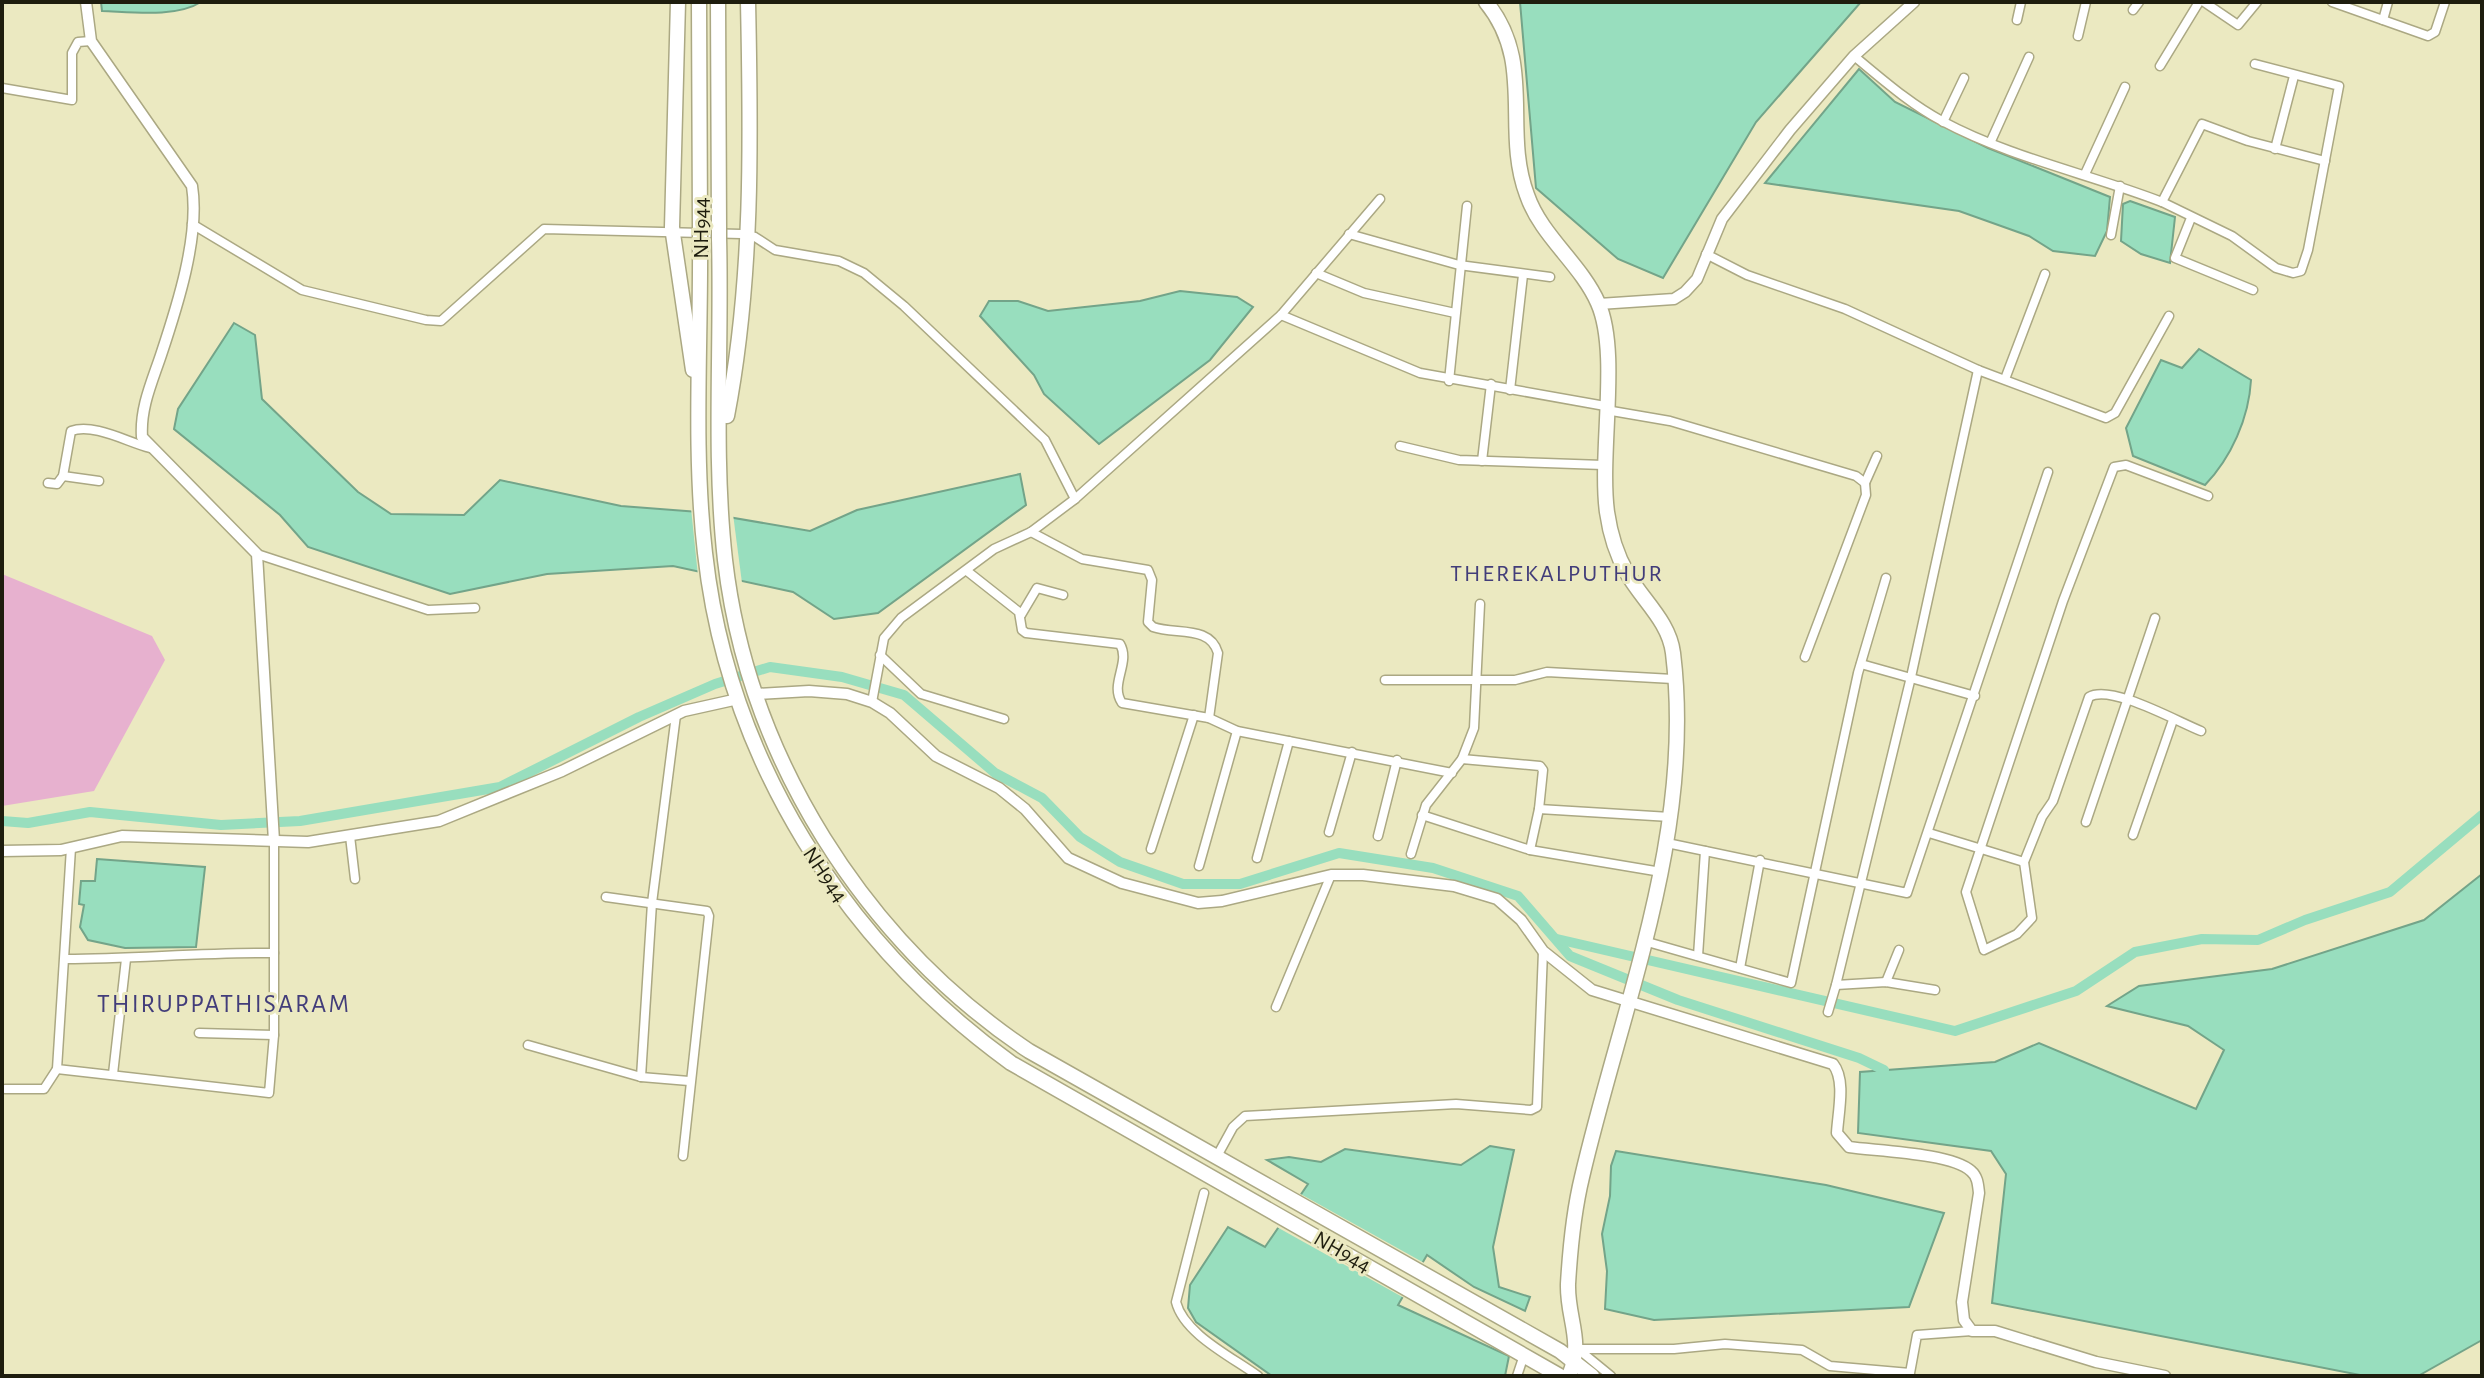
<svg xmlns="http://www.w3.org/2000/svg" width="2484" height="1378" font-family="'Alegreya Sans',sans-serif">
<rect width="100%" height="100%" fill="#ebe9c1"/>
<path fill="#e7b1cf" d="M2,574L152,636L165,660L94,791L2,806Z"/>
<g fill="#98debe" stroke="#73a489" stroke-width="2">
<path d="M101,2H201C176,18 131,12 102,11Z"/>
<path d="M1520,2H1861L1756,122L1663,278L1618,259L1536,188Z"/>
<path d="M1859,69L1895,102L1988,148L2110,197L2107,231L2095,256L2053,251L2029,236L1959,211L1765,183Z"/>
<path d="M2130,201L2175,217L2170,263L2141,254L2121,241L2123,204Z"/>
<path d="M1180,291L1237,297L1253,307L1210,360L1099,444L1044,394L1034,375L980,316L989,301H1018L1048,311L1140,301Z"/>
<path d="M234,323L255,335L262,399L358,492L391,514L464,515L500,480L621,506L699,512L810,531L857,510L1020,474L1026,505L878,613L834,619L793,592L673,566L547,574L450,594L308,547L280,515L174,429L178,409Z"/>
<path d="M2199,349L2251,380C2249,418 2231,458 2205,485L2133,456L2126,428L2161,360L2182,368Z"/>
<path d="M97,859L205,867L196,947L125,948L88,940L80,927L84,905L79,904L81,881H95Z"/>
<path d="M2482,874V1340L2418,1376H2365L1992,1303L2006,1174L1991,1151L1858,1133L1860,1072L1995,1062L2039,1043L2196,1109L2224,1050L2188,1026L2107,1006L2139,986L2272,969L2424,920Z"/>
<path d="M1490,1146L1514,1150L1493,1247L1499,1287L1530,1297L1525,1311L1474,1287L1427,1255L1398,1305L1509,1356L1505,1376H1272L1196,1322L1188,1308L1190,1285L1228,1227L1265,1247L1308,1184L1267,1160L1289,1157L1321,1162L1345,1149L1461,1165Z"/>
<path d="M1616,1151L1826,1185L1944,1213L1909,1307L1654,1320L1605,1309L1607,1271L1602,1234L1610,1196L1611,1166Z"/>
</g>
<g fill="#ebe9c1">
<path d="M691,508L733,514L742,583L698,576Z"/>
<path d="M1297,1192L1426,1264L1406,1299L1275,1226Z"/>
</g>
<g fill="none" stroke-linecap="round" stroke-linejoin="round">
<g stroke="#98debe" stroke-width="10">
<path d="M2,821L28,823L90,812L221,825L300,821L500,787L639,717L715,684L770,667L842,677L904,695L995,773L1042,798L1080,837L1120,862L1183,884H1240L1339,853L1433,868L1518,896L1570,956L1678,1000L1859,1058L1884,1070"/>
<path d="M1557,939L1955,1031L2076,991L2135,952L2202,939L2258,940L2305,920L2390,892L2482,815"/>
</g>
<defs>
<g id="minor">
<path d="M2204,2L2238,25L2257,2"/>
<path d="M2332,2L2428,36L2435,32L2445,2"/>
<path d="M2133,10L2139,2"/>
<path d="M2017,20L2021,2"/>
<path d="M2383,20L2388,2"/>
<path d="M2078,36L2086,2"/>
<path d="M1854,56C1882,79 1910,104 1942,121C2011,158 2090,174 2162,202L2202,124L2248,141L2325,161"/>
<path d="M2160,66L2199,2"/>
<path d="M2,88L72,100V53L78,42L91,41"/>
<path d="M1943,122L1964,78"/>
<path d="M1991,141L2029,57"/>
<path d="M2275,149L2294,76"/>
<path d="M2085,174L2125,87"/>
<path d="M2162,202L2232,236L2276,268L2293,273L2301,271L2308,250L2339,86L2255,64"/>
<path d="M2191,218L2175,258L2253,290"/>
<path d="M192,224L302,290L426,320L441,321L544,229L741,234L755,237L775,250L839,261L864,273L904,306L1045,440L1075,499"/>
<path d="M1349,234L1459,265L1550,277"/>
<path d="M2111,235L2120,186"/>
<path d="M1706,254L1747,275L1845,309L1978,370L2106,418L2115,413L2169,316"/>
<path d="M1316,273L1364,293L1455,313"/>
<path d="M1281,315L1420,373L1605,406"/>
<path d="M2005,379L2045,274"/>
<path d="M1449,381L1467,206"/>
<path d="M1510,390L1523,275"/>
<path d="M1606,410L1670,421L1856,476L1865,483L1866,495L1805,657"/>
<path d="M1400,446L1459,460L1603,465"/>
<path d="M1482,461L1491,384"/>
<path d="M63,476L99,481"/>
<path d="M48,483L57,484L63,476L71,431C94,423 127,442 150,448"/>
<path d="M1865,483L1877,456"/>
<path d="M1031,532L1082,559L1148,570L1152,580L1148,622L1153,627C1176,635 1210,625 1218,653L1209,718"/>
<path d="M257,554L428,610L475,608"/>
<path d="M967,571L1019,612L1022,630L1026,633L1120,644C1131,663 1109,684 1122,703L1209,718L1237,731L1452,773"/>
<path d="M1021,615L1037,588L1063,595"/>
<path d="M880,655L921,694L1004,719"/>
<path d="M1861,664L1975,696"/>
<path d="M1385,680H1515L1547,672L1673,679"/>
<path d="M872,702L884,638L901,618L994,549L1031,532L1075,499L1281,315L1380,199"/>
<path d="M2201,731C2176,721 2111,684 2089,697L2053,801L2042,817L2024,862L2032,918L2017,934L1984,950L1966,892L2063,601L2114,467L2126,465L2208,496"/>
<path d="M1462,759L1474,728L1480,604"/>
<path d="M1422,815L1530,850L1661,872"/>
<path d="M2086,822L2155,618"/>
<path d="M1329,832L1352,752"/>
<path d="M1929,833L2024,862"/>
<path d="M2133,835L2173,720"/>
<path d="M350,836L355,879"/>
<path d="M1378,836L1397,760"/>
<path d="M1667,843L1907,893L2048,472"/>
<path d="M71,848L57,1069L269,1093L274,1035V841"/>
<path d="M1151,849L1194,715"/>
<path d="M1530,850L1539,809L1670,817"/>
<path d="M1411,854L1426,805L1462,759L1540,766L1543,770L1539,809"/>
<path d="M1257,858L1289,741"/>
<path d="M1199,866L1237,731"/>
<path d="M606,897L707,911L709,916L683,1156"/>
<path d="M1644,941L1791,983L1858,673L1886,578"/>
<path d="M1698,956L1705,851"/>
<path d="M66,959C135,959 204,952 274,953"/>
<path d="M1740,968L1760,860"/>
<path d="M1886,982L1899,950"/>
<path d="M1935,990L1886,982L1836,985L1911,677L1978,370"/>
<path d="M1276,1007L1331,875"/>
<path d="M1828,1012L1836,985"/>
<path d="M199,1033L274,1035"/>
<path d="M528,1045L641,1077L689,1081"/>
<path d="M113,1074L126,959"/>
<path d="M641,1077L652,903L676,715"/>
<path d="M5,1089H44L57,1069"/>
<path d="M1216,1158L1233,1127L1245,1116L1456,1104L1531,1110L1537,1107L1543,951"/>
<path d="M1204,1193L1176,1302C1184,1334 1232,1357 1258,1376"/>
<path d="M1577,1349H1674L1725,1344L1802,1350L1830,1366L1910,1373L1917,1335L1972,1331"/>
<path d="M1578,1349L1611,1376"/>
<path d="M1517,1376L1524,1355"/>
</g>
<g id="tertiary">
<path d="M86,2L91,41L192,186C200,236 177,307 161,355C152,382 140,408 142,437L257,554L274,841"/>
<path d="M1599,304L1674,299L1685,292L1697,279L1722,219L1790,130L1854,56L1914,2"/>
<path d="M756,694L809,691L847,694L872,702L890,713L936,756L999,788L1025,809L1068,858L1122,883L1198,903L1222,901L1331,875H1363L1454,886L1497,899L1521,920L1543,951L1592,990L1833,1064C1846,1080 1838,1113 1837,1133L1849,1147C1876,1151 1952,1153 1971,1171C1978,1177 1978,1185 1979,1193L1962,1302L1964,1320L1972,1331H1995L2096,1362L2165,1376"/>
<path d="M2,851L61,850L122,836L308,842L439,821L562,771L684,711L738,699"/>
</g>
<path id="primary" d="M1486,2C1536,63 1502,129 1527,195C1541,236 1581,264 1598,303C1620,352 1599,452 1607,512C1610,533 1616,554 1627,573C1642,600 1669,621 1673,653C1695,833 1622,1005 1582,1177C1574,1210 1570,1250 1568,1284C1567,1319 1584,1340 1569,1376"/>
<g id="trunk">
<path d="M678,2L672,227L693,370"/>
<path d="M699,2L700,228"/>
<path d="M718,2L719,228"/>
<path d="M700,238C701,342 693,450 705,553C728,760 844,942 1011,1063L1560,1376"/>
<path d="M719,238C722,345 713,453 725,560C748,757 864,941 1029,1051L1560,1351L1592,1376"/>
<path d="M727,416C753,280 751,140 748,2"/>
</g>
</defs>
<use href="#minor" stroke="#aba883" stroke-width="11"/>
<use href="#tertiary" stroke="#aba883" stroke-width="13"/>
<use href="#primary" stroke="#aba883" stroke-width="17"/>
<use href="#trunk" stroke="#aba883" stroke-width="17"/>
<use href="#minor" stroke="#fff" stroke-width="8"/>
<use href="#tertiary" stroke="#fff" stroke-width="10"/>
<use href="#primary" stroke="#fff" stroke-width="14"/>
<use href="#trunk" stroke="#fff" stroke-width="14"/>
<defs>
<g id="trunk-bridge">
<path d="M700,228V238"/>
<path d="M719,238V228"/>
</g>
</defs>
<use href="#trunk-bridge" stroke="#aba883" stroke-width="17" stroke-linecap="butt"/>
<use href="#trunk-bridge" stroke="#fff" stroke-width="14"/>
</g>
<g text-anchor="middle" stroke-width="6" stroke-linejoin="round" paint-order="stroke">
<g font-size="22" fill="#1e1d0e" stroke="#ebe9c1">
<text transform="translate(700 228) rotate(-90)" y="8">NH944</text>
<text transform="translate(826 874) rotate(56)" y="8">NH944</text>
<text transform="translate(1343 1251) rotate(30)" y="8">NH944</text>
</g>
<g font-size="24" letter-spacing="2" fill="#423d7a" stroke="#ebe9c1">
<text x="1557" y="581">THEREKALPUTHUR</text>
</g>
<g font-size="26" letter-spacing="2" fill="#423d7a" stroke="#ebe9c1">
<text x="224" y="1012">THIRUPPATHISARAM</text>
</g>
</g>
<rect width="2484" height="1378" fill="none" stroke="#1e1d0e" stroke-width="8"/>
</svg>
